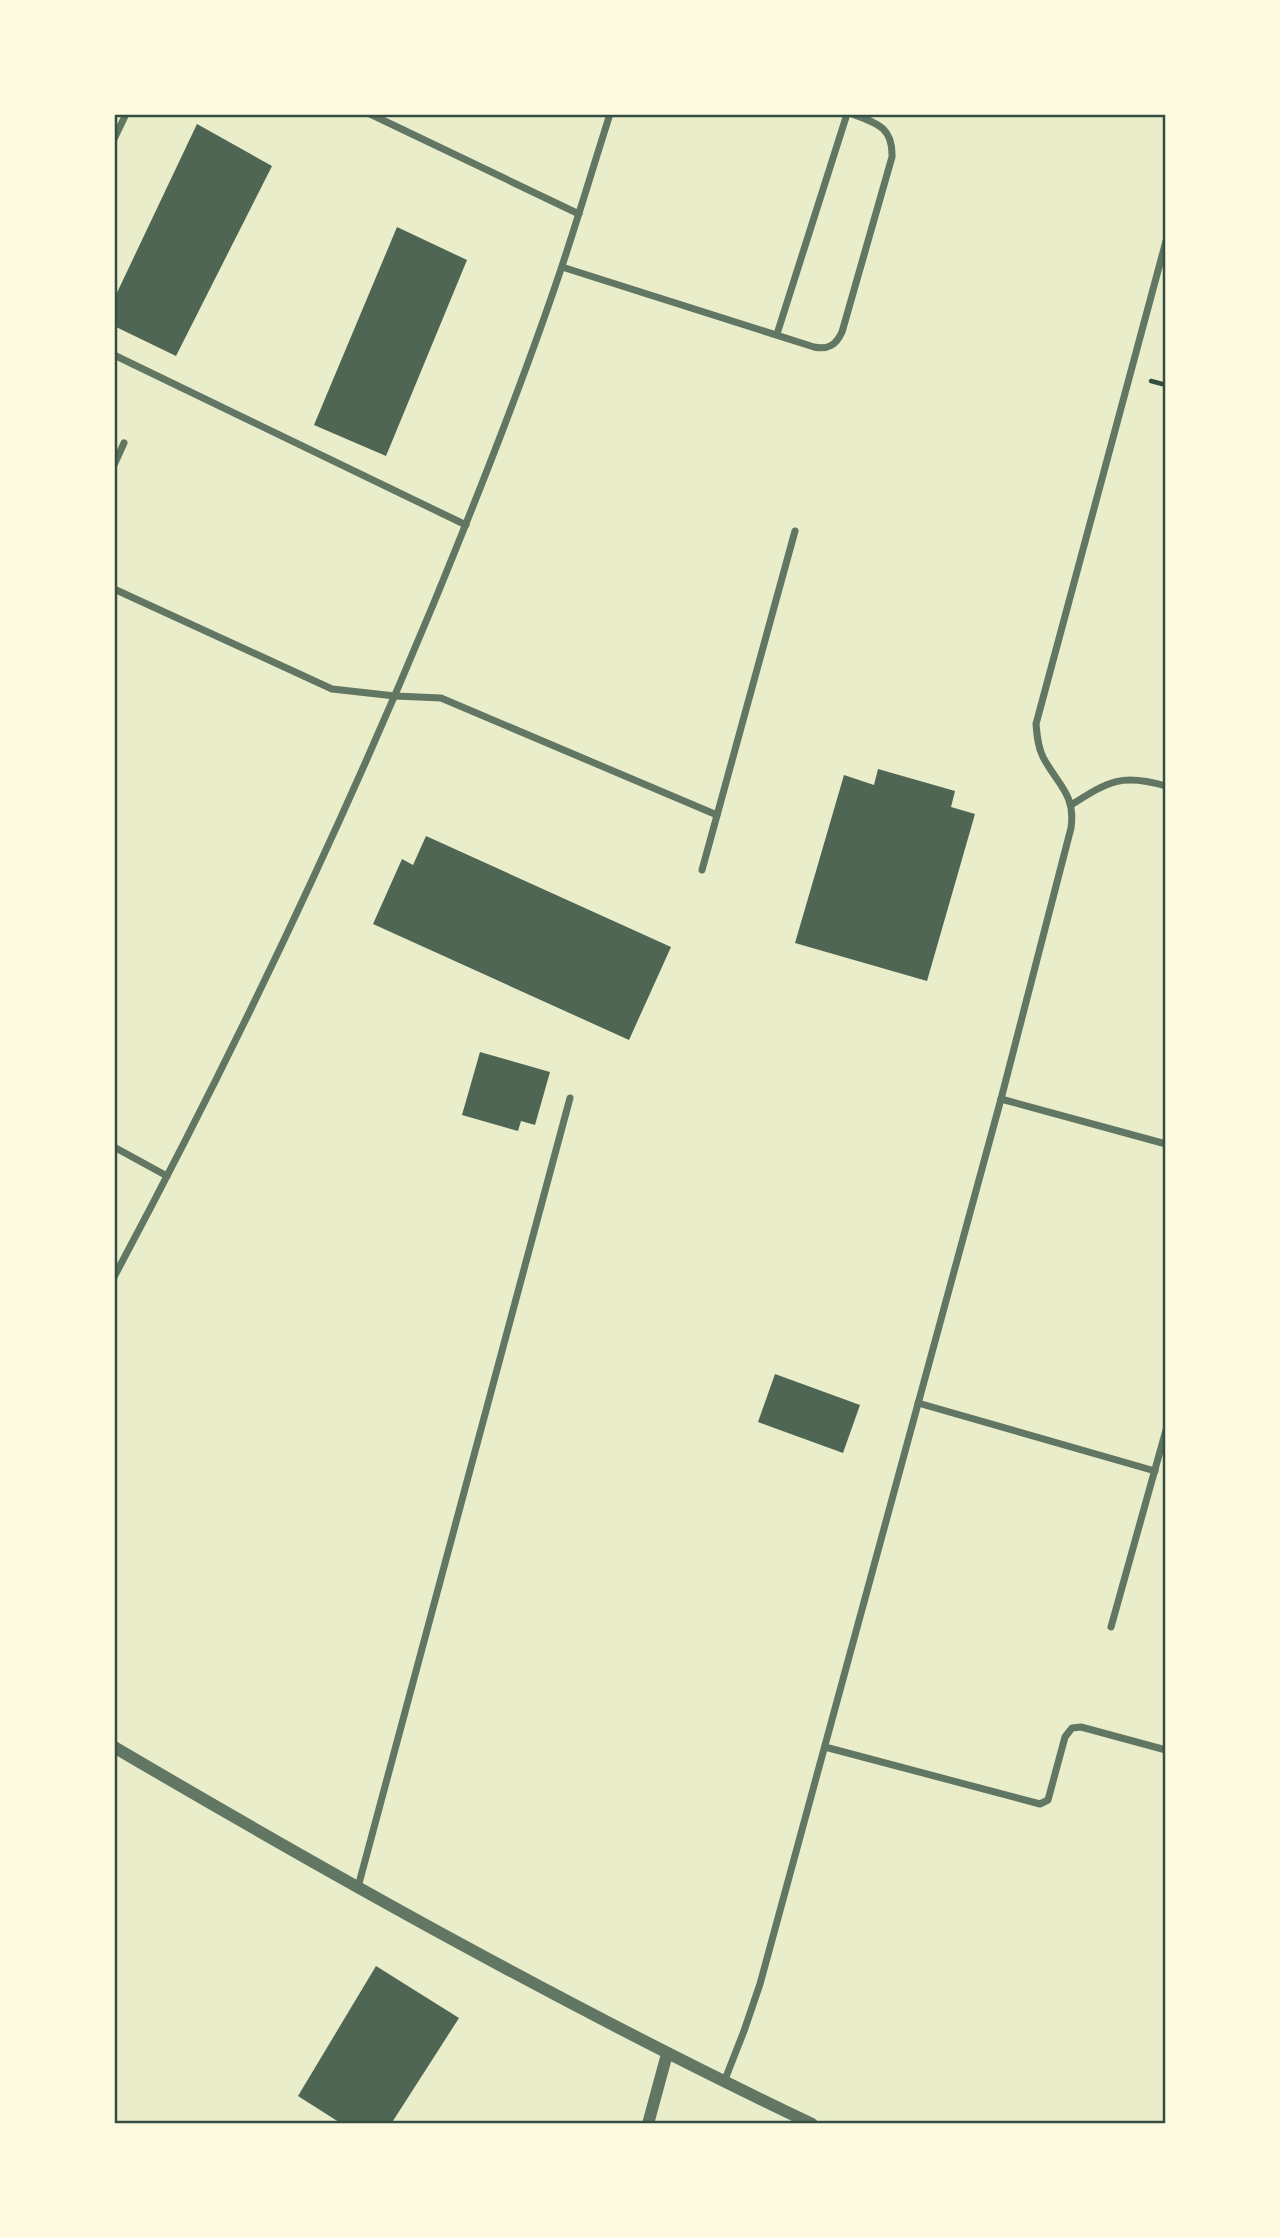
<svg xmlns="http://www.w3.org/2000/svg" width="1280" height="2238" font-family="'Source Sans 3',sans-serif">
<rect width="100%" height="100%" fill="#e9edc9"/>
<g fill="#4f6655">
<path d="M197,124L272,166L176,356L114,326V299Z"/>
<path d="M397,227L467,260L386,456L314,425Z"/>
<path d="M878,769L955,791L951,807L975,814L927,981L795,943L844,775L874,785Z"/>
<path d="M426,836L671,947L629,1040L373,924L402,859L413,865Z"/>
<path d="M480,1052L550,1072L535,1125L521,1121L518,1131L462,1115Z"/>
<path d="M775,1374L860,1405L843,1453L758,1422Z"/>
<path d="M376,1966L459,2018L391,2124H342L298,2096Z"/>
</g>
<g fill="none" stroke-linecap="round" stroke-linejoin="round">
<path stroke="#344e41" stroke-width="4.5" d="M1151,381L1166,385"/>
<g stroke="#617663" stroke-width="7">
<path d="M370,114L579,214"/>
<path d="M114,139L126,114"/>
<path d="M562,267L814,347C828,350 836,345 842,332L892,157C893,127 877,123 852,114"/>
<path d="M777,334L847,114"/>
<path d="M114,355L466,525"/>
<path d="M114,465L124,443"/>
<path d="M114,589L332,689L395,696L441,698L717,815"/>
<path d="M1071,805C1109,781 1121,773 1166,786"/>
<path d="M702,870L795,531"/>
<path d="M1001,1099L1166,1144"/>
<path d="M114,1147L167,1176"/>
<path d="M114,1277C231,1058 338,834 433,605C479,493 524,380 562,266C579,215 594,164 610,114"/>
<path d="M918,1403L1155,1471"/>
<path d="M1111,1627L1166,1430"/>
<path d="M825,1747L1040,1804L1048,1800L1065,1737L1072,1728L1081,1727L1166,1750"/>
<path d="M358,1887L570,1098"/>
<path d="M724,2082L744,2031L760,1984L1001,1099L1071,828C1076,794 1057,784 1043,757C1038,747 1037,736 1036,724L1166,241"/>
</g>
<g stroke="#617663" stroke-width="12">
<path d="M114,1747C342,1881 573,2010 812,2124"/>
<path d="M648,2124L667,2054"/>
</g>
</g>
<rect width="1280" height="2238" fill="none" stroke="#fefae0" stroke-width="231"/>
<rect x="116" y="116" width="1048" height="2006" fill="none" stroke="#344e41" stroke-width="2.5"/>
</svg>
